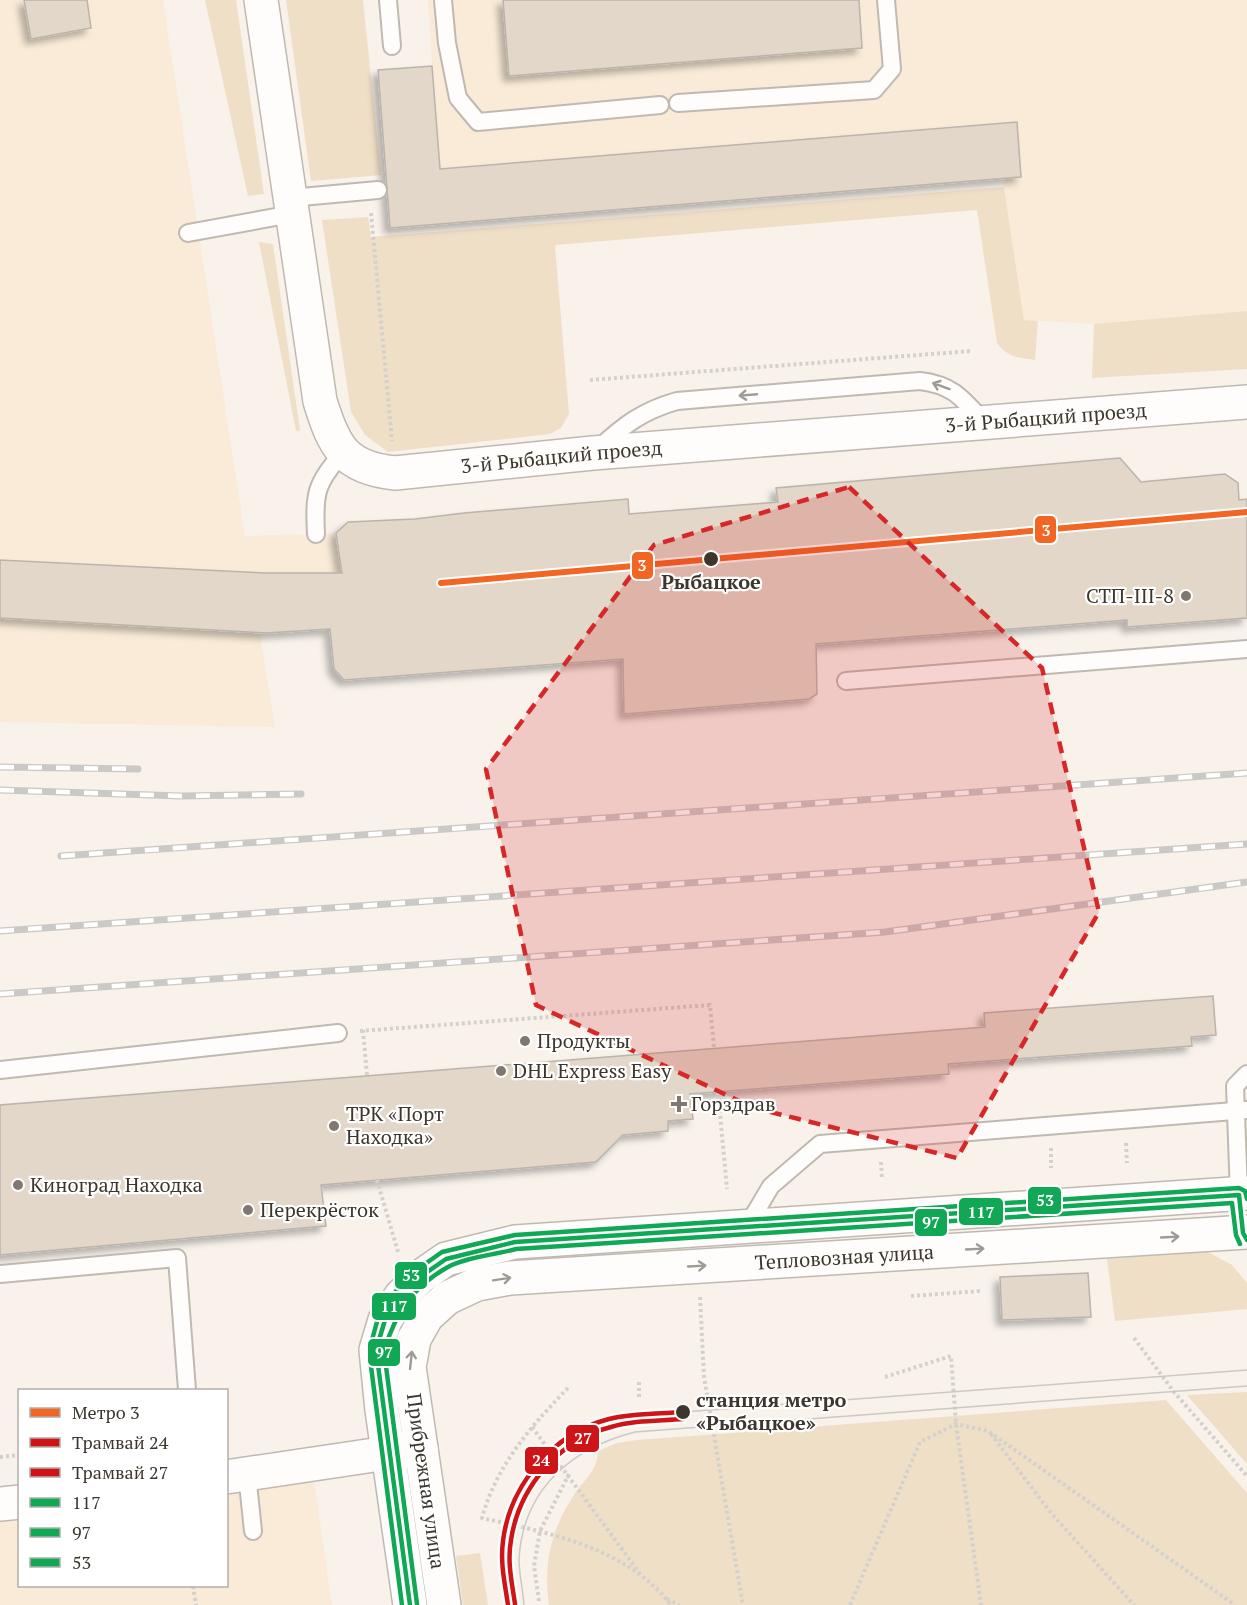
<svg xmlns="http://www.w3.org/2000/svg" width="1247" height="1605" font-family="'PT Serif',serif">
<defs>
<filter id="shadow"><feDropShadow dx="-5.5" dy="5.5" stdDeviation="3" flood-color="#0004"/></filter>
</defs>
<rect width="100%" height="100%" fill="#f8f2eb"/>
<g fill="#f9ebd7">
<path d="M0,0H163L245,536L336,533L340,561H357L362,625L260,633L275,727L0,722Z"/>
<path d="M428,0H1247V313L1112,325L1024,320L1003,179L390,228L378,70L432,66Z"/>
<path d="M314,1480L332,1605H0V1519L19,1517L20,1586H226L227,1491Z"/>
</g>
<g fill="#f0dfc7">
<path d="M205,0H236L264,194L248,196Z"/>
<path d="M286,0H363L381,175L311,181Z"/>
<path d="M1004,187L1024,320L1038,321L1035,360C1019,358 1007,357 997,343L977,210L555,245L569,414L561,428L550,434L388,452L365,435L351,412L322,220L368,217L371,237Z"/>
<path d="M259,242L273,244L300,430L296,431Z"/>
<path d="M1247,311V369L1092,378L1094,324Z"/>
<path d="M1206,1251L1232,1265L1247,1283V1309L1115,1321L1107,1259Z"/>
<path d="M1247,1392V1464L1187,1395Z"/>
<path d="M1166,1400L1247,1493V1605H549C543,1564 551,1529 574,1495C585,1478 597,1472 598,1451L617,1443L637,1440Z"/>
<path d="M480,1553L488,1605H463L456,1556Z"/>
</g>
<g fill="#e2d7c8" stroke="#bab4ad" stroke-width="1.5" filter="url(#shadow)">
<path d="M24,0H87L91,28L31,39Z"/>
<path d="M503,0H859L862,48L509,76Z"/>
<path d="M432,66L440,169L1017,122L1021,177L390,228L378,70Z"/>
<path d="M1120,458L1141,482L1225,474L1238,483L1239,500L1247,499V618L1127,627V620L816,644L817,694L809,699L624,714L623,659L344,680L334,669L330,629L266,633L0,618V560L266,573H342L336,533L348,522L415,519L464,513L628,499L629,514L778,502L776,488Z"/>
<path d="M1213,996L1216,1035L1191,1037L1192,1046L948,1064L949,1074L690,1094L693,1119L668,1121V1131L623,1135L596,1162L321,1185L326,1226L0,1255V1105L985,1027L984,1013Z"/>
<path d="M1088,1273L1091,1317L1002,1320L1000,1277Z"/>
</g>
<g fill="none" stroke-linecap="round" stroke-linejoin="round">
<defs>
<g id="service">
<path d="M388,0L392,46"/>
<path d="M443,0L447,43L458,98L478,122L660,105"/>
<path d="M678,103L874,90L892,69L886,0"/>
<path d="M290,198L378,190"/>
<path d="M188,233L292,214"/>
<path d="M598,449C624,425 642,411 677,401L920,381C953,385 962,398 984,422"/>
<path d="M316,534C314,495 315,483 343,453"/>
<path d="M846,681L1247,649"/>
<path d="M0,1070L338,1033"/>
<path d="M1239,1195L1235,1086L1247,1074"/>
<path d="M746,1228L771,1186L820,1144L1247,1110"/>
<path d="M0,1274L177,1258L187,1390"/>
<path d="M247,1474L253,1531"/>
</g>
<g id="minor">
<path d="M226,1477L421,1448"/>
<path d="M0,1504L20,1502"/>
</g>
<g id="tertiary">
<path id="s1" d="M261,0L320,401C334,447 345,468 395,473L593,453L1247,402"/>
<path d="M410,1605L382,1410L376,1350L385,1320L401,1296L420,1277L446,1259L515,1242L1247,1193"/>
<path id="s2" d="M444,1605L409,1367L414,1339L427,1316L447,1298L477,1284L510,1278L1247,1232"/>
</g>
</defs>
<use href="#service" stroke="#bfb9b2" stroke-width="20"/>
<use href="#minor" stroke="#bfb9b2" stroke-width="36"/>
<use href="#tertiary" stroke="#bfb9b2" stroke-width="36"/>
<g stroke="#d4d1cd" stroke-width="4" stroke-dasharray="3 3" stroke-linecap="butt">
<path d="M371,213L392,441"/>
<path d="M590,380L971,351"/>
<path d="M363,1030L367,1075"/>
<path d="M360,1031L710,1005L714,1048"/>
<path d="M718,1092L727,1189"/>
<path d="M1126,1143L1127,1163"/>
<path d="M1051,1148V1168"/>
<path d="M881,1162L882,1179"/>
<path d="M377,1180L398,1252"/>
<path d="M911,1296L980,1291"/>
<path d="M700,1297L704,1377L743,1605"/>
<path d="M1134,1338L1174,1392L1247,1476"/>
<path d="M885,1377L951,1356L956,1424L981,1605"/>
<path d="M568,1388C531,1426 496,1466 482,1518C548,1533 627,1547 671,1605"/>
<path d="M639,1397V1382"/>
<path d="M532,1427L641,1575"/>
<path d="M991,1434L1051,1513L1134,1605"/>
<path d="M0,1457L20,1455"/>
<path d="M193,1586L196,1605"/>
<path d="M667,1599L679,1605"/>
<path d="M539,1601L534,1566L540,1531L569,1474"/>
<path d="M850,1605L920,1442L956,1424L988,1431L1235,1605"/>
</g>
<use href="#service" stroke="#fefdfc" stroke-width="16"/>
<use href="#minor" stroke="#fefdfc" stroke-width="33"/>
<use href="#tertiary" stroke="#fefdfc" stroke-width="33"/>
<g stroke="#cbc9c6" stroke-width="1.5">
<path d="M683,1412L1247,1370"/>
<path d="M524,1605C523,1590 519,1574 519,1559C523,1489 572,1448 635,1432L1247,1386"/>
</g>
<defs>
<g id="rail">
<path d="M0,767L138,769"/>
<path d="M0,790L181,796L301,794"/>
<path d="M61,856L1247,773"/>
<path d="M0,931L1247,844"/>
<path d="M0,994L885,932L1247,882"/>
</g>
</defs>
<use href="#rail" stroke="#cbc9c6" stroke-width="7"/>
<use href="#rail" stroke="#fff" stroke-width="4.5" stroke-dasharray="14" stroke-linecap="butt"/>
<defs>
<path id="bus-1" d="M410,1605L376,1350L385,1320L401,1296L420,1277L446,1259L515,1242L1239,1195L1243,1233L1247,1240"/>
<path id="bus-2" d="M417,1604L384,1351C395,1314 413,1286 448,1267C466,1257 495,1255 516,1249L1232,1203L1236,1235L1240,1244"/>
<path id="bus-3" d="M402,1605L369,1351L378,1318L396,1291L415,1271L442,1252L515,1235L1239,1188L1245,1191L1247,1199"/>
</defs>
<use href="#bus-1" stroke="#fff" stroke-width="9"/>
<use href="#bus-2" stroke="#fff" stroke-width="9"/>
<use href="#bus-3" stroke="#fff" stroke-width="9"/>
<use href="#bus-1" stroke="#10a855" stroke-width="4.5"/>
<use href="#bus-2" stroke="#10a855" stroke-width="4.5"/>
<use href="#bus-3" stroke="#10a855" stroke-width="4.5"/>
<defs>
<path id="tram-1" d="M508,1605C505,1584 500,1563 503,1541C510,1484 554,1433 609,1419C633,1413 659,1414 683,1412"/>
<path id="tram-2" d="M515,1604C512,1583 507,1562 511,1540C519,1487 559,1440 611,1427C634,1420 659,1421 683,1419"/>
</defs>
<use href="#tram-1" stroke="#fff" stroke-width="9"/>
<use href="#tram-2" stroke="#fff" stroke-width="9"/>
<use href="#tram-1" stroke="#ce1417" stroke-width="4.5"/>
<use href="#tram-2" stroke="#ce1417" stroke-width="4.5"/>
<defs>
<path id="metro-1" d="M441,583L1247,512"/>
</defs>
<use href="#metro-1" stroke="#fff" stroke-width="10"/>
<use href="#metro-1" stroke="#f26522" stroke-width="6"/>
</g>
<defs><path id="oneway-shaft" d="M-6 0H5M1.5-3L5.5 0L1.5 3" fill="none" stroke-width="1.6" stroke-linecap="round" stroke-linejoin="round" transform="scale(1.5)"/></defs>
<g stroke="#9e9a94">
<use href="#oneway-shaft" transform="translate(941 386) rotate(-160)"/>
<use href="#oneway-shaft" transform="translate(748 395) rotate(175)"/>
<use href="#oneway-shaft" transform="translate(1170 1237) rotate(-3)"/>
<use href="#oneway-shaft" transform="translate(975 1249) rotate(-3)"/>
<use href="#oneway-shaft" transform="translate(697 1266) rotate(-3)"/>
<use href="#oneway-shaft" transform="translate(502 1279) rotate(-9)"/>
<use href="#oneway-shaft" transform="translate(411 1360) rotate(-84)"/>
</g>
<path fill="#d62828" fill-opacity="0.2" stroke="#d62828" stroke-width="4.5" stroke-dasharray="12 8" stroke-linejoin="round" d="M849,487L1042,668L1099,912L957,1158L754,1108L536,1005L486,769L654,545Z"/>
<g fill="#3d362d" stroke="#fff" stroke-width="2">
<circle cx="711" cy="559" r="8"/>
<circle cx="683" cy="1412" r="8"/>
</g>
<g fill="#7e7870" stroke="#fff" stroke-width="2">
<circle cx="1186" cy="596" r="6"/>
<circle cx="525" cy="1041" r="6"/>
<circle cx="501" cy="1071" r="6"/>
<path d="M676 1095h6v6h6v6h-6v6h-6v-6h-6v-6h6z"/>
<circle cx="334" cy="1126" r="6"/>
<circle cx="18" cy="1185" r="6"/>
<circle cx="248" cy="1210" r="6"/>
</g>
<g text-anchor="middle" stroke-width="4.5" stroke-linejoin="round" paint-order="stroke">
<g font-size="20" fill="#3d362d" stroke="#fff">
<text dy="7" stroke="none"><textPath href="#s1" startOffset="1172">3-й Рыбацкий проезд</textPath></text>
<text dy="7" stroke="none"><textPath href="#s1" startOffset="686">3-й Рыбацкий проезд</textPath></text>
<text dy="7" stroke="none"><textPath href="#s2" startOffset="724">Тепловозная улица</textPath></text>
<text transform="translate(426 1481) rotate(82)" y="7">Прибрежная улица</text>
</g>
<g font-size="20" font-weight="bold" fill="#3d362d" stroke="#fff">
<text x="711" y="589">Рыбацкое</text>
<text x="696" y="1407" text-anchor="start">станция метро<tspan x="696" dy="23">«Рыбацкое»</tspan></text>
</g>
<g font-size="20" fill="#3d362d" stroke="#fff" text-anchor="start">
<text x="1174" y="603" text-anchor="end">СТП-III-8</text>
<text x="537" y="1048">Продукты</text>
<text x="513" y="1078">DHL Express Easy</text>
<text x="691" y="1111">Горздрав</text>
<text x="346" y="1121">ТРК «Порт<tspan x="346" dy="23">Находка»</tspan></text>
<text x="30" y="1192">Киноград Находка</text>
<text x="260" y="1217">Перекрёсток</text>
</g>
</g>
<g stroke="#fff" stroke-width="2">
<rect x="1034" y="515" width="23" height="29" rx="6" fill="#f26522"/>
<rect x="631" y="551" width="23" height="29" rx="6" fill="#f26522"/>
<rect x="1027" y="1186" width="35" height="29" rx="6" fill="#10a855"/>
<rect x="958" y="1197" width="46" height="29" rx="6" fill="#10a855"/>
<rect x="914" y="1208" width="34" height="29" rx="6" fill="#10a855"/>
<rect x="394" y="1261" width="34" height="29" rx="6" fill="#10a855"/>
<rect x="371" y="1292" width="46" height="29" rx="6" fill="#10a855"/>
<rect x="367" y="1338" width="34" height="29" rx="6" fill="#10a855"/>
<rect x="565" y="1424" width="35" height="29" rx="6" fill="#ce1417"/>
<rect x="524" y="1446" width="35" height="29" rx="6" fill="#ce1417"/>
</g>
<g font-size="16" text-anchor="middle" font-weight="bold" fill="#fff">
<text x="1046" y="536">3</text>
<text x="642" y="571">3</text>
<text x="1045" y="1206">53</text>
<text x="981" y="1218">117</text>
<text x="931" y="1228">97</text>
<text x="411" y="1281">53</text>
<text x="394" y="1312">117</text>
<text x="384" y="1358">97</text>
<text x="583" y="1444">27</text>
<text x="541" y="1466">24</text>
</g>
<rect x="18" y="1389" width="210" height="198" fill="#ffffff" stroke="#b1afab" stroke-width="1.5"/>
<rect x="30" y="1408" width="30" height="9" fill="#f26522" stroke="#b1afab" stroke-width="1.5"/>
<text x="72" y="1419" font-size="18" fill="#3d362d">Метро 3</text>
<rect x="30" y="1438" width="30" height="9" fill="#ce1417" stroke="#b1afab" stroke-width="1.5"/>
<text x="72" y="1449" font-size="18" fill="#3d362d">Трамвай 24</text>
<rect x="30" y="1468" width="30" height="9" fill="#ce1417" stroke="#b1afab" stroke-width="1.5"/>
<text x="72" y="1479" font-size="18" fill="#3d362d">Трамвай 27</text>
<rect x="30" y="1498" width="30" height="9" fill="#10a855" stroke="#b1afab" stroke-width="1.5"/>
<text x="72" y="1509" font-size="18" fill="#3d362d">117</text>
<rect x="30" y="1528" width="30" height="9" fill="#10a855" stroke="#b1afab" stroke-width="1.5"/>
<text x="72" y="1539" font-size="18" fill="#3d362d">97</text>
<rect x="30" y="1558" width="30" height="9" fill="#10a855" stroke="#b1afab" stroke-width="1.5"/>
<text x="72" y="1569" font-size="18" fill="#3d362d">53</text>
</svg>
